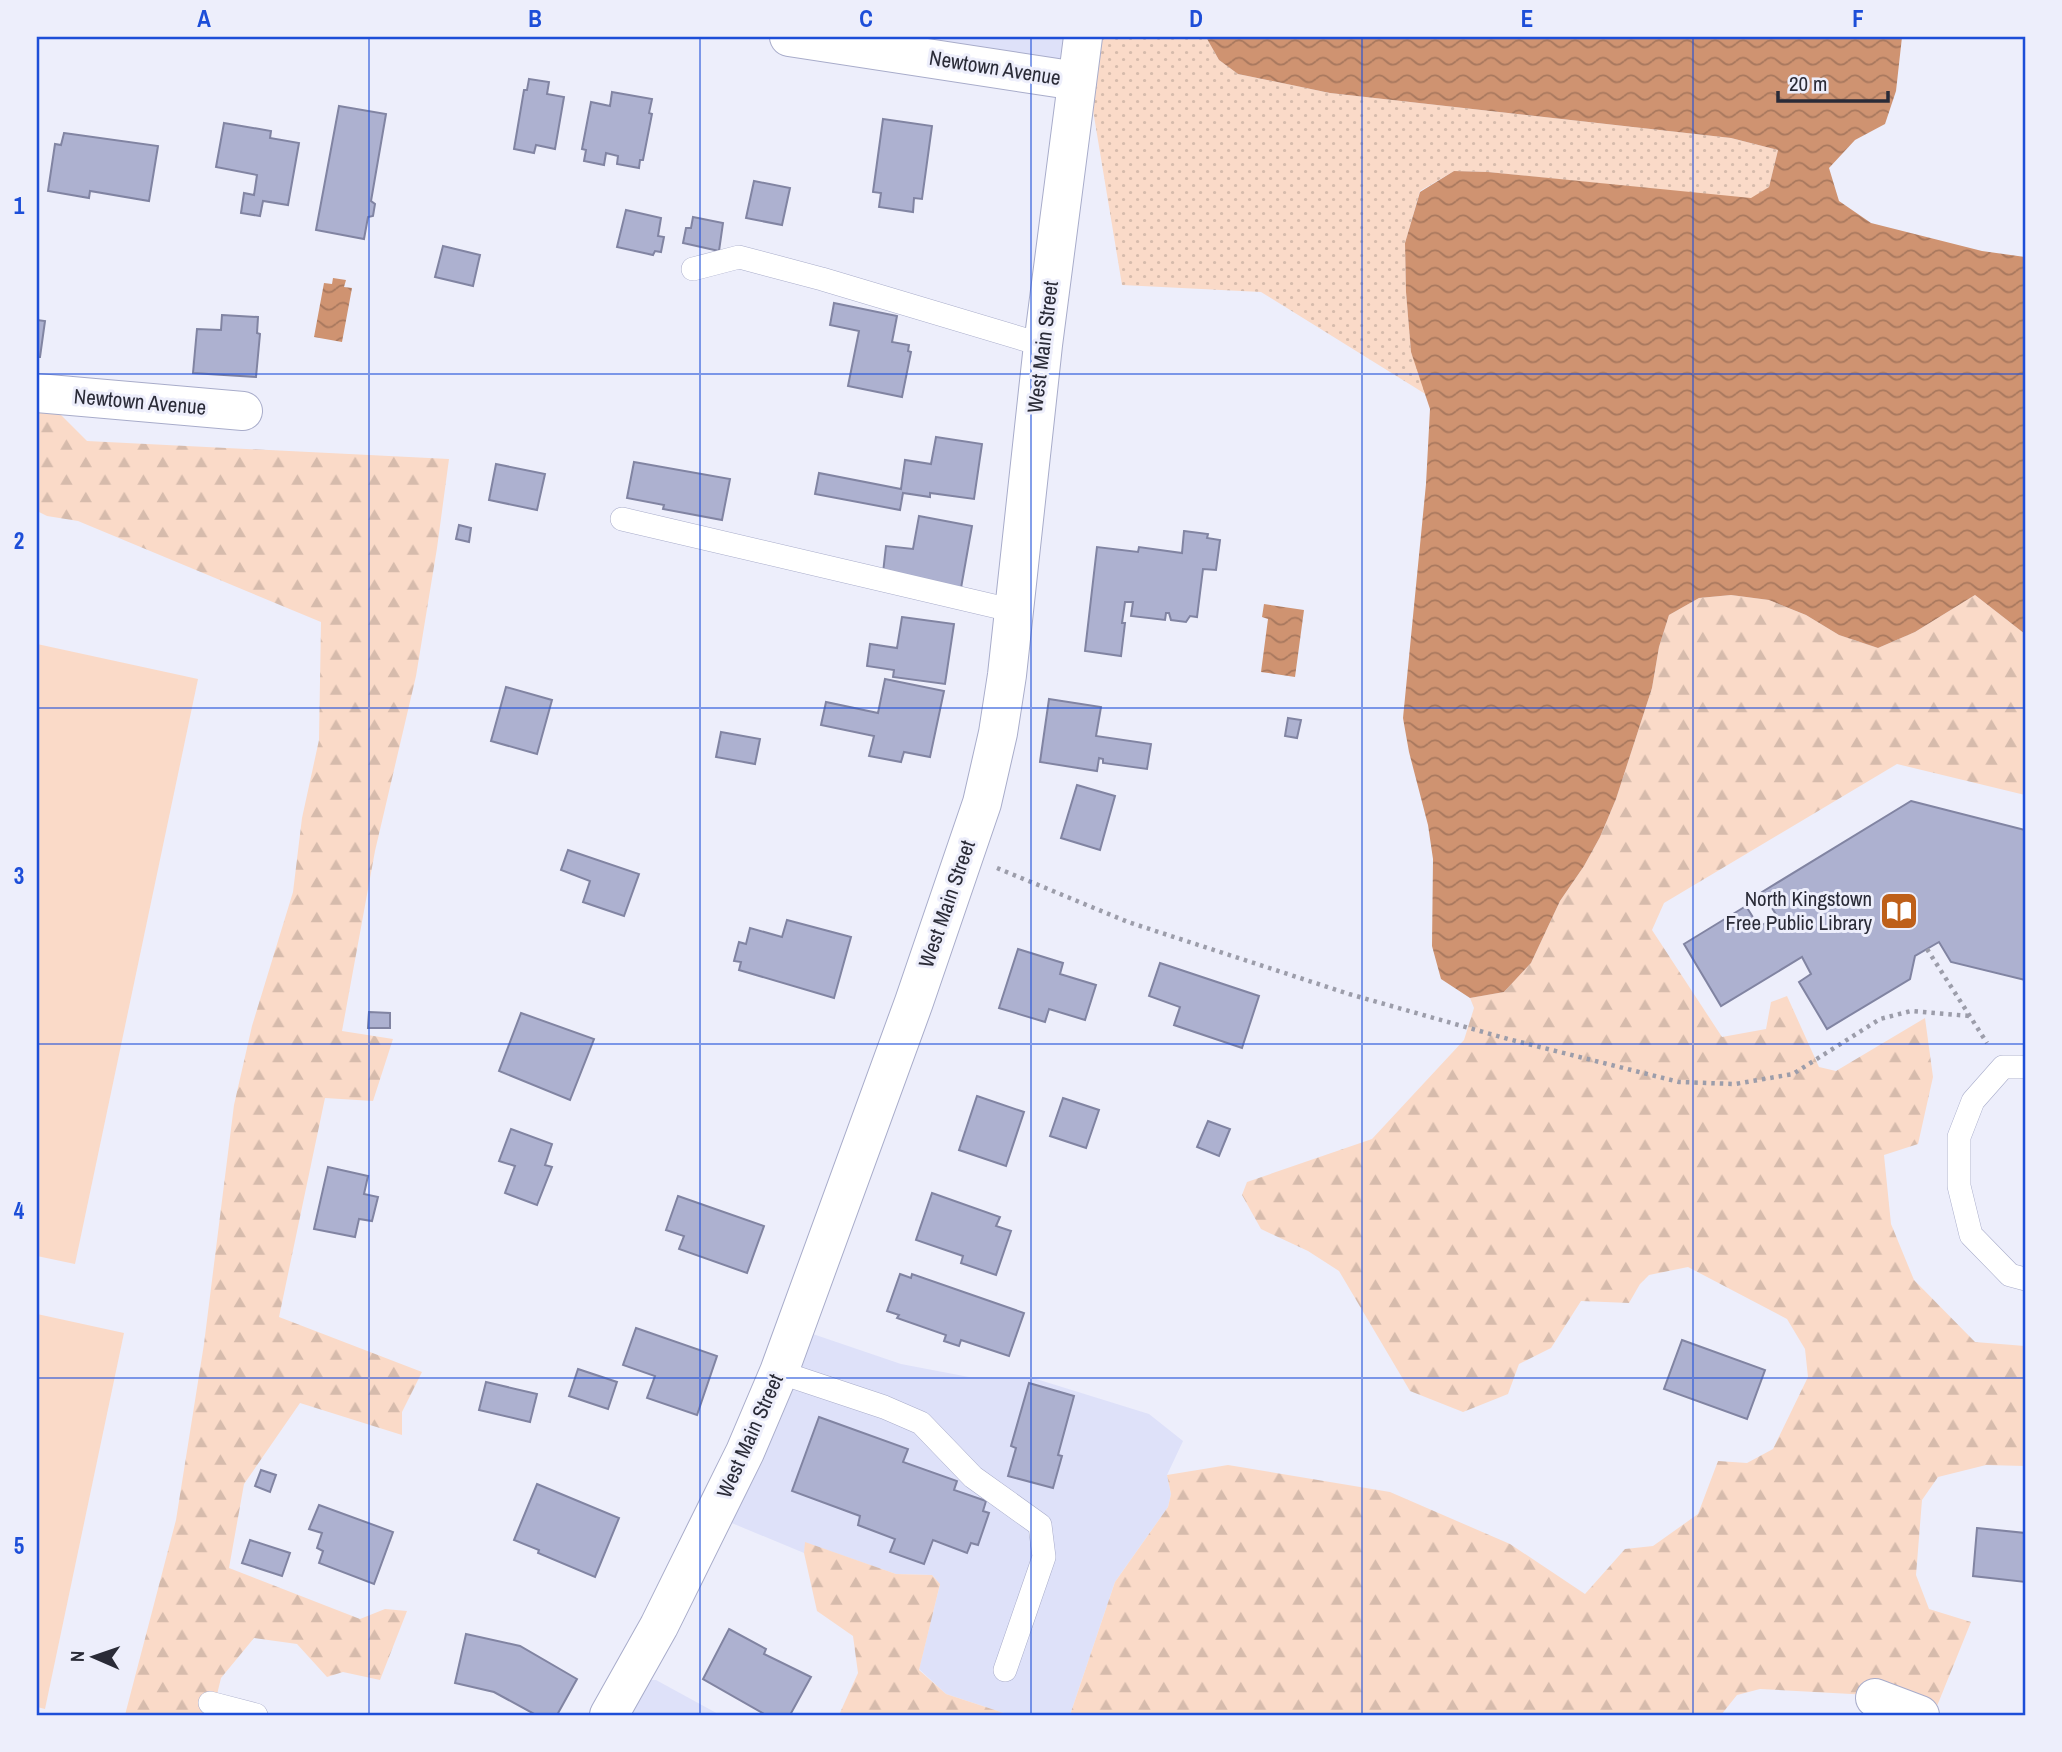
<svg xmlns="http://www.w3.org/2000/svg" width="2062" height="1752" font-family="'Archivo Narrow',sans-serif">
<defs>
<pattern id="grass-dots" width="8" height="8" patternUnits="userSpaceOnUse" patternTransform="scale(1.75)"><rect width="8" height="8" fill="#fadac8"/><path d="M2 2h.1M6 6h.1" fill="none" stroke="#d6bbac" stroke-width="1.8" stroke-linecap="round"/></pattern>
<pattern id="forest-firs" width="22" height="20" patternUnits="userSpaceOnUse" patternTransform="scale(1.75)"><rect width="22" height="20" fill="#fadac8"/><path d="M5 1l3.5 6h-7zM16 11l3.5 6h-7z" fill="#d6bbac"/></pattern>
<pattern id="water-waves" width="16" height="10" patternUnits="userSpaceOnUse" patternTransform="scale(1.75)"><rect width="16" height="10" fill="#cf9371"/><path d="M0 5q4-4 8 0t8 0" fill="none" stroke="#a8785e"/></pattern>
</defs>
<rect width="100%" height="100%" fill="#edeefb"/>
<g fill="#dee1f9">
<path d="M799,37H1095L1088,80Z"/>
<path d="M804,1331L901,1364L969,1377L1033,1378L1149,1414L1183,1441L1167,1475L1171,1494L1168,1507L1115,1582L1070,1715H1010L946,1694L919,1669L940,1584L932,1575L896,1574L806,1543L804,1553L722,1519Z"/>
<path d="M646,1680H656L720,1715H625Z"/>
</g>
<path fill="url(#grass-dots)" d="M1095,37H1206L1219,60L1238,74L1330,93L1731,138L1778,150L1769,187L1751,199L1488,172L1454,171L1420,191L1405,243L1406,291L1411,352L1427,395L1261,292L1122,285L1088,80Z"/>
<g fill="url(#forest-firs)">
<path d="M37,395H41L87,441L449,459L437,548L416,676L375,851L342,1031L393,1039L373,1101L325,1098L279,1317L422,1372L402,1412V1435L300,1403L244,1484L229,1568L360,1619L385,1609L407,1611L380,1680L343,1672L327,1677L297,1644L254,1638L221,1678L212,1715H125L176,1520L204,1344L234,1105L252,1026L293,892L302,818L319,740L321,622L78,521L47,516L37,511Z"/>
<path d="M1731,595L1769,600L1806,615L1839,635L1878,648L1915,632L1975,595L2025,634V795L1897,764L1664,903L1652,930L1722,1037L1766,1029L1771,1002L1787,996L1819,1067L1836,1071L1925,1018L1933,1077L1918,1144L1884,1155L1891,1224L1914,1280L1975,1342L2025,1346V1466L1986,1465L1938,1477L1922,1500L1916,1575L1929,1609L1971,1622L1935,1711L1888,1696L1760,1689L1737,1695L1721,1715H1070L1115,1582L1168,1507L1171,1494L1167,1475L1228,1465L1390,1492L1510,1544L1585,1594L1625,1549L1653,1546L1698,1514L1718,1461L1747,1463L1773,1449L1808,1377L1805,1349L1787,1319L1688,1267L1649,1275L1640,1284L1629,1303L1581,1301L1551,1348L1519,1364L1508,1394L1463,1412L1410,1391L1339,1271L1308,1251L1261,1229L1242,1195L1247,1182L1372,1139L1464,1040L1474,1008L1470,998L1504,992L1531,963L1560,901L1584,866L1600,837L1616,799L1652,688L1659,647L1669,615L1699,598Z"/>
<path d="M805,1542L896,1574L932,1575L940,1584L919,1670L946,1694L1010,1715H839L858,1673L853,1636L817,1611L804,1553Z"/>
</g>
<g fill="#fadac8">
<path d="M37,644L198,679L75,1264L37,1256Z"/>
<path d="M37,1314L124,1333L45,1709L37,1707Z"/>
</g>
<g fill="url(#water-waves)">
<path d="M1206,37H1902L1896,91L1885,124L1855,140L1829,168L1839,201L1871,223L1982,251L2025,257V634L1975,595L1915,632L1878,648L1839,635L1806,615L1769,600L1731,595L1699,598L1669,615L1659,647L1652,688L1616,799L1600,837L1584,866L1560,901L1531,963L1504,992L1470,998L1441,979L1432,946L1433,859L1428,825L1409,752L1403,718L1426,484L1430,409L1411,352L1406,292L1405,243L1420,192L1454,171L1488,172L1751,198L1769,187L1778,150L1731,138L1330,93L1238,74L1219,60Z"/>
<path d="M333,278L346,280L344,287L352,288L342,342L314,337L324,283L332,284Z"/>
<path d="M1264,604L1304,610L1295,677L1261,672L1268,619L1262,617Z"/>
</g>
<g fill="#adb1d0" stroke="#8184a2" stroke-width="2">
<path d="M529,79L549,82L547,94L564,97L555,149L536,145L534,153L514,149L524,90H527Z"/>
<path d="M612,92L652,99L649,113L652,114L643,160H640L639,168L617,164L618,156L606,153L604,165L584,161L586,150L582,149L591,102L610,106Z"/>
<path d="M339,106L386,114L371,201L375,204L373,216L368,217L364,239L316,230Z"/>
<path d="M883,119L932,126L922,199L914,198L913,212L879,207L881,193L873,192Z"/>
<path d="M224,123L271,131L270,138L299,143L288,205L263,201L260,216L241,213L244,193L254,195L257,175L216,167Z"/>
<path d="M64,133L158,146L149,201L90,191L89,198L48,191L55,144L61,145Z"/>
<path d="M754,181L790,188L782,225L746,218Z"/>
<path d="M626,210L661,218L658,236L664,237L661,252L655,251L653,255L617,247Z"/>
<path d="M693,217L723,223L719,251L683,243L686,228H691Z"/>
<path d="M443,246L480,255L473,286L435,277Z"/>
<path d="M834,303L897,316L892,342L909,345L908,351L911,352L902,397L848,386L859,331L830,325Z"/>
<path d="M222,315L258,317L257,333L260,334L256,377L193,373L197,329L221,330Z"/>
<path d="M37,320L45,321L40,357H37Z"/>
<path d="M936,437L982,444L974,499L930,493V497L903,493L900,510L815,494L819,473L901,489L905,460L931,464Z"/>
<path d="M634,462L730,479L722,520L663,509L664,505L627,498Z"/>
<path d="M496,464L545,474L537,510L489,500Z"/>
<path d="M919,516L972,526L961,588L883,573L886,546L913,549Z"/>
<path d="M459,525L471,528L469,542L456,539Z"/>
<path d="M1184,531L1208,534L1207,538L1220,540L1216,570L1203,569L1197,617L1190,616L1186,622L1171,620L1169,613H1166L1165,620L1131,616L1133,602H1125L1122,623H1125L1121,656L1085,651L1097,547L1138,552L1139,547L1182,553Z"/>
<path d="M902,617L954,624L945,684L893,677L894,670L867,666L870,644L897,648Z"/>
<path d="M885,679L944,691L930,757L904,752L901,762L869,756L874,736L821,725L826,702L878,713Z"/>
<path d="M506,687L552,700L537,754L491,741Z"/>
<path d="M1049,699L1101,707L1096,736L1151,744L1147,769L1103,763V759L1099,758L1097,771L1040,762Z"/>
<path d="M1288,718L1301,720L1297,738L1285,736Z"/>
<path d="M721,732L760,739L755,764L716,757Z"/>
<path d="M1077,785L1115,796L1100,850L1061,838Z"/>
<path d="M1911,801L2025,830V980L1951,962L1939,942L1915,956L1910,979L1827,1029L1799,982L1811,974L1802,957L1721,1006L1684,944L1746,906L1759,927L1777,916L1762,892Z"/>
<path d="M568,850L639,874L624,916L583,902L590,881L561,870Z"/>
<path d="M787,920L851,937L834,998L739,970L741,962L734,961L739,942L746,944L750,928L782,937Z"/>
<path d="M1018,949L1063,963L1060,974L1096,985L1085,1020L1049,1009L1045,1022L999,1008Z"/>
<path d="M1160,963L1259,996L1242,1048L1174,1025L1180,1007L1149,996Z"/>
<path d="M369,1012L390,1013V1028H368Z"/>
<path d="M521,1013L594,1039L570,1100L499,1071Z"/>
<path d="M977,1096L1024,1112L1006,1166L959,1150Z"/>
<path d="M1063,1098L1099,1110L1086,1148L1050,1136Z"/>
<path d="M1208,1121L1230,1129L1219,1156L1197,1147Z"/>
<path d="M511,1129L552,1144L545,1165L552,1167L537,1205L505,1193L515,1166L499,1161Z"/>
<path d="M328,1167L368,1176L364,1194L378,1197L372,1221L359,1219L355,1237L314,1229Z"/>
<path d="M932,1193L1000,1217L996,1226L1011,1231L996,1275L961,1263L963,1256L916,1240Z"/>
<path d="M678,1196L764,1226L747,1273L679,1249L684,1236L666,1230Z"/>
<path d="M900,1274L911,1278L912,1274L1024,1313L1009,1356L961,1340L959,1346L944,1341L946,1335L897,1318L899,1315L887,1311Z"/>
<path d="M636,1328L717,1356L697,1415L647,1398L655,1376L623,1365Z"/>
<path d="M1682,1340L1765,1370L1747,1419L1664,1389Z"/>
<path d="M578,1369L617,1382L608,1409L569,1396Z"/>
<path d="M486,1382L537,1394L530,1422L479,1410Z"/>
<path d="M1029,1383L1074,1396L1058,1455L1062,1456L1053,1488L1008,1476L1016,1448L1011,1446Z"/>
<path d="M819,1417L908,1449L903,1462L957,1481L954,1490L986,1501L983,1511L989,1513L978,1545L971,1543L967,1553L933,1540L924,1564L890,1552L895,1539L858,1525L860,1516L792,1491Z"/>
<path d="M261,1470L276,1475L270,1492L255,1486Z"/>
<path d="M537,1484L619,1518L595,1577L538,1553L539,1550L514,1540Z"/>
<path d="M319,1505L393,1532L374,1584L319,1563L323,1551L317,1548L322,1533L309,1529Z"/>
<path d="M1977,1528L2025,1533V1582L1973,1576Z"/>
<path d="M250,1540L290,1553L282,1576L242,1563Z"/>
<path d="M729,1629L766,1649L764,1654L811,1677L790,1715H766L703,1679Z"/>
<path d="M466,1634L520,1646L577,1679L557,1715H536L494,1692L455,1683Z"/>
</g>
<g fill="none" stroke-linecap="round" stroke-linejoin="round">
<defs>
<g id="lane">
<path d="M693,269L739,257L822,279L1043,345"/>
<path d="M622,519L1015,611"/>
<path d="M2025,1067H2003L1973,1101L1959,1137V1186L1971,1235L2010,1275L2025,1279"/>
<path d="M779,1372L884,1407L921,1423L973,1477L1040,1525L1044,1557L1005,1670"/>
<path d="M210,1703L256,1715"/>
</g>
<g id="street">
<path d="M789,37L1077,81"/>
<path d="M37,393L243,411"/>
<path d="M1875,1698L1920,1715"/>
</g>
<path id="secondary" d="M609,1715L659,1626L745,1452L779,1372L914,1002L982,803L998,733L1007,675L1043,345L1083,37"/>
</defs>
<use href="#lane" stroke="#a8acca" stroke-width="24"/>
<use href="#street" stroke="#a8acca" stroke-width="40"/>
<use href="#secondary" stroke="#a8acca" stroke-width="40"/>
<g stroke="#9c9daa" stroke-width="4.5" stroke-dasharray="3.5 5" stroke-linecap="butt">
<path d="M997,868L1128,922L1349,994L1508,1039L1679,1082L1735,1084L1793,1074L1880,1019L1911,1011L1970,1016"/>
<path d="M1927,949L1987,1043"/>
</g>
<use href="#lane" stroke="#fff" stroke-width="23"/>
<use href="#street" stroke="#fff" stroke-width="38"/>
<use href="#secondary" stroke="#fff" stroke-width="38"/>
</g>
<path fill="none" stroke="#1d4ed8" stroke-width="2" stroke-opacity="0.55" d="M369,37V1715M700,37V1715M1031,37V1715M1362,37V1715M1693,37V1715M37,374H2025M37,708H2025M37,1044H2025M37,1378H2025"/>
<defs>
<symbol id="library-square" viewBox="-11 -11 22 22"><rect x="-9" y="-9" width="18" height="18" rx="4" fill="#be5f19" stroke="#edeefb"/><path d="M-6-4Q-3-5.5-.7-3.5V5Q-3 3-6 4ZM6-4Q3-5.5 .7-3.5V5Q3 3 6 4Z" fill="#fff"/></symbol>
</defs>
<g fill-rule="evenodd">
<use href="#library-square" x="1877" y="889" width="44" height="44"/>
</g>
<g text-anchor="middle" stroke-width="6" stroke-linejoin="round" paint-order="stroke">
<g font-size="21" fill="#2a2b37" stroke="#edeefb">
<text transform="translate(995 68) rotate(9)" y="7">Newtown Avenue</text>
<text transform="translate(1043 347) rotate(-83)" y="7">West Main Street</text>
<text transform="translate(140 402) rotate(5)" y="7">Newtown Avenue</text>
<text transform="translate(947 904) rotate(-71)" y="7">West Main Street</text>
<text transform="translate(750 1436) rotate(-66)" y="7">West Main Street</text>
</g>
<g font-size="21" fill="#2a2b37" stroke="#edeefb" text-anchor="end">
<text x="1872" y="906">North Kingstown<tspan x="1872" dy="24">Free Public Library</tspan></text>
</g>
</g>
<rect width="2062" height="1752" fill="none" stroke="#edeefb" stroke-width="77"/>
<g transform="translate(94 1657) rotate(272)" stroke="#edeefb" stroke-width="5" paint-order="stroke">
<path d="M0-5L12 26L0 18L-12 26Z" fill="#2a2b37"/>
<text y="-10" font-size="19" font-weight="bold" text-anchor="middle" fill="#2a2b37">N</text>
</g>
<path d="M1778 91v10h110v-10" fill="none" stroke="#2a2b37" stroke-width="3.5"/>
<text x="1789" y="91" font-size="21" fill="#2a2b37" stroke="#edeefb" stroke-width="5" paint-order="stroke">20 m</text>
<rect x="38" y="38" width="1986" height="1676" fill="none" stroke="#1d4ed8" stroke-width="2.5"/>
<g font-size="23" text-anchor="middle" font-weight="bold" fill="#1d4ed8">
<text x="204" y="27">A</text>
<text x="535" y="27">B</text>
<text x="866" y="27">C</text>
<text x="1196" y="27">D</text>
<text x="1527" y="27">E</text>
<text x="1858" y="27">F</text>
<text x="19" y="214">1</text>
<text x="19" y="549">2</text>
<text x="19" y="884">3</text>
<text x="19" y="1219">4</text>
<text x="19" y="1554">5</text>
</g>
</svg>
